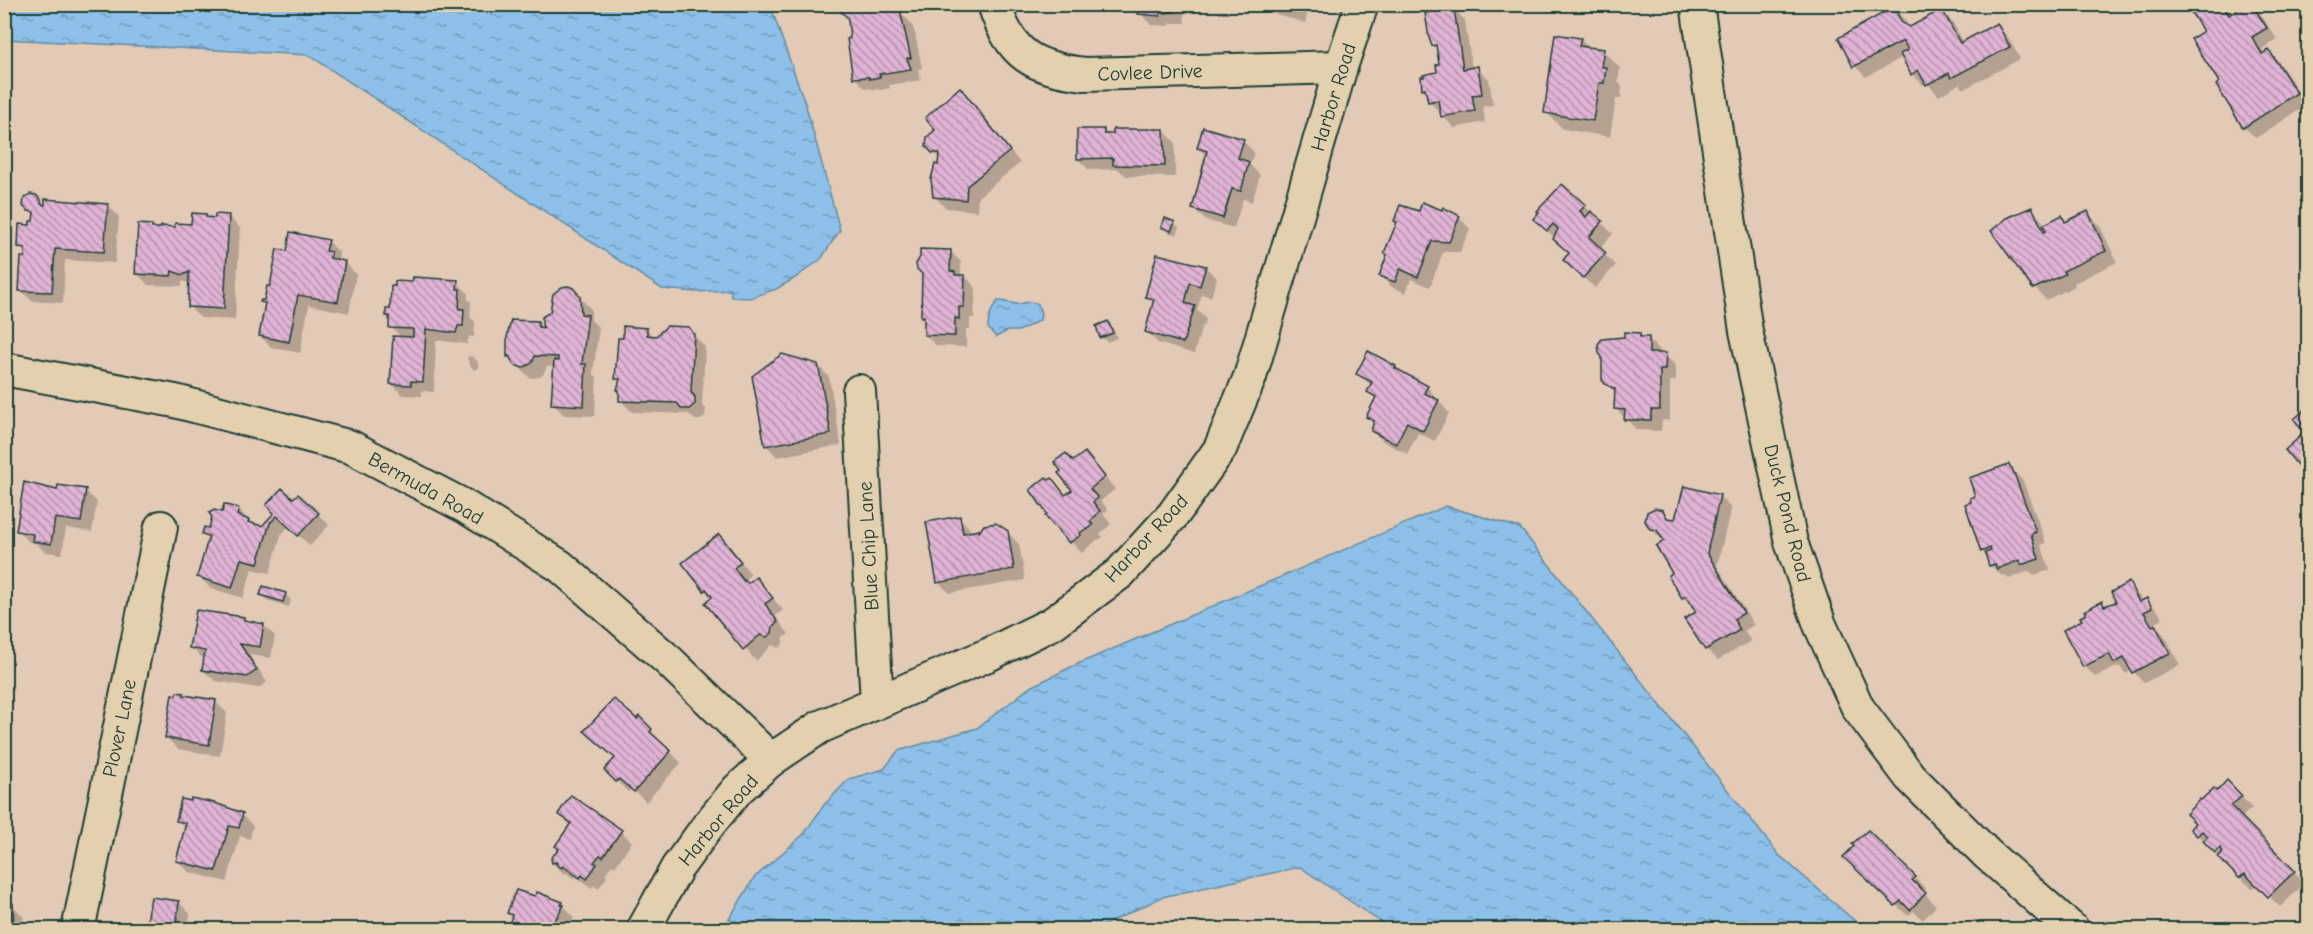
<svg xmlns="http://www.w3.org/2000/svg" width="2313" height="934" font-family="'Comic Neue',sans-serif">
<defs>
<pattern id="water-ripples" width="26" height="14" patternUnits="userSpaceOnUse" patternTransform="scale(1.5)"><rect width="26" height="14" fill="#8ec0ea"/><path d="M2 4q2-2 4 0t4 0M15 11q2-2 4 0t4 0" fill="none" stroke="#739dbe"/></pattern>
<pattern id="building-back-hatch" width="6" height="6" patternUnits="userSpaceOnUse" patternTransform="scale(1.5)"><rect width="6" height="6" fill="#e0b2d4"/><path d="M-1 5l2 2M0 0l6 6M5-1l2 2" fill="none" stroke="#b592ad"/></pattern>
</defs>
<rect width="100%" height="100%" fill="#e2cab6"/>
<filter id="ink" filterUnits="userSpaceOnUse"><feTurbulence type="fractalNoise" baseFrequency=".0167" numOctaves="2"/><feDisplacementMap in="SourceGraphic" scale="12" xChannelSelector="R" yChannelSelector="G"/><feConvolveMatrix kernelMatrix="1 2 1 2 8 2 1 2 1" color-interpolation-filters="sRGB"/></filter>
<g filter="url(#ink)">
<g fill="url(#water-ripples)" stroke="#628ca1" stroke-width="1.5">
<path d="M4,5H770L806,106L840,230L821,259L795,278L776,289L750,298L731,297V290L696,292L662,289L309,55L5,39Z"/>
<path d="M998,301C1005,300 1012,305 1018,304C1026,303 1029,300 1038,304L1041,313L1040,320L1019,331H1007L996,337L988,328C988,317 991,310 998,301Z"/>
<path d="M1446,506L1520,528L1779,855L1864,929H1391L1300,867L1162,897L1096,929H723L754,878L804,834L824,805L849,779L884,769L898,751L977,728L1029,688L1073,666Z"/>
</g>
<g fill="#0003">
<path d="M841,4H899L901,13L911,23L915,33L922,68L918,69L921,80L889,85L890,88L882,90L865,88L854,77L849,20Z"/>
<path d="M1139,4H1188V8H1184L1185,23H1170V26L1151,25L1140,13Z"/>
<path d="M1266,4H1316L1314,10L1309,8L1305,23L1276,14Z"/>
<path d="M2207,4H2223L2232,15L2251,4L2261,15L2277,39L2262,49L2265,54L2268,52L2280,63L2307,105L2256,138L2244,127L2221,83L2205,32Z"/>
<path d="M1893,8L1905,20L1909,28L1942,11L1953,23L1964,43L1996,25L2008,37L2020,59L1964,89L1959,84L1939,96L1927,83L1923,85L1912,74L1903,57L1866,77L1855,66Z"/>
<path d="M1454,9L1465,20L1472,69L1477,68L1489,79L1493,105L1483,106L1485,122L1454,128L1429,101L1440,66L1438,49L1433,45Z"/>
<path d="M1580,39L1590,49L1603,51L1620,68L1618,82L1622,86L1621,99H1616L1610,137L1563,129L1546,112Z"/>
<path d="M960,89L1020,163L978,197L977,211L946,208L934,196L940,159L933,152L938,130Z"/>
<path d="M1104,131L1109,136L1164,131L1175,142V177L1126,176L1118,169L1089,170L1078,159Z"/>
<path d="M1243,141L1254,152L1250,165L1260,175L1252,202L1243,199L1234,228L1205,220L1194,209L1207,156L1198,148Z"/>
<path d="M36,196L46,207L108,205L119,217L115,263L65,260L63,303L32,301L20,290L26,254L19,247L35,223V216L25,206Z"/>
<path d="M1585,206L1613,234L1599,249L1616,265L1595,288L1576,271L1571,254L1535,219Z"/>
<path d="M2032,209L2046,225L2062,217L2067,223L2087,213L2099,224L2117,262L2074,283L2075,286L2046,300L2035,288Z"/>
<path d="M1420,213L1459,217L1470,229L1460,252H1443L1430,287L1411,279L1406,293L1392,287L1380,276L1398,223L1396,221Z"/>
<path d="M205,215L209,219L229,217L240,228L235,320L201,318L189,307L190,284L182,281V286L148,285L137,273L151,227L154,230L193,226Z"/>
<path d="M1174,223L1179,228L1177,235L1168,232L1163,226Z"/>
<path d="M328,241L339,252L338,261L345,262L356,274L349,313L309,305L300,353L271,347L260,336L271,288Z"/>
<path d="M950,251L961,262V276H965L976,288L974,318H970V329H966V347L937,346L925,335L926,319L923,316L924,274Z"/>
<path d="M1205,267L1217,278L1211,297L1202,294L1197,310L1206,319L1204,326H1202L1194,354L1158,343L1147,332L1155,304L1147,296Z"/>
<path d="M457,282L468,293V299L471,302L470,317L475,322L474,337L469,336L467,344L436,340L434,392L422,391V396L403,395L392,384L402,338L391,327V319L388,315Z"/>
<path d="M572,289L591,309V320L599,328L593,373L597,377L595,416L564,415L553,403L555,367L547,366L543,375L539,377L530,378L508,356L538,323L543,328V318L552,313Z"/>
<path d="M1108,323L1113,328L1117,338L1107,342L1102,337Z"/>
<path d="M646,329L654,337L688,329L705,347L702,405L706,409L705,416L701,420H695L689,414L632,412L620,400L621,382L617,378L624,340Z"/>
<path d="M1640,334L1644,338H1648L1660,350V355H1665L1676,366V381H1670V421L1662,420L1661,431L1637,430L1616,409V393L1606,383L1625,338Z"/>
<path d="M472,356L477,361L479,368L474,370L469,364L467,357Z"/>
<path d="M818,365L829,377L841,445L777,457L766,445Z"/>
<path d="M1396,367L1403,375L1427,387L1449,413L1435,441L1418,433L1407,454L1384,442L1372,430L1375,424L1368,417L1377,399L1369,392L1372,386L1357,373Z"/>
<path d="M2308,409V475L2287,450L2306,434L2296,419Z"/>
<path d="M1085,454L1115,489L1101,501L1108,510L1103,514L1111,524L1100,534L1103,537L1099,540L1098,539L1082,553L1050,520L1032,490L1052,480L1066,495L1074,490V463Z"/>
<path d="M2009,466L2023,481L2046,543L2041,545L2050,570L2034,575L2029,571L2009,579L2005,575L2002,576L1990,565L1988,556L1983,551L1973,503Z"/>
<path d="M1685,488L1720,497L1731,508L1717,566L1754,625L1744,631L1751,641L1718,660L1706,649L1698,612L1683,597L1674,574L1668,540H1662L1651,528L1662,511L1671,520L1676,521Z"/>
<path d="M86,491L97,502L92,532L66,528L62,554L45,552L37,544L29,542L18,531L59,492Z"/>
<path d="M293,500L318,514L329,525L310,546L289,526L281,535L270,573L252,569L243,598L210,588L199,576L210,540L203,534L210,530L214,518L211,515L212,513L223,514L225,506L239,510L253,525L262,528Z"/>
<path d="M959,517L970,529L971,533L1007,532L1019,544L1025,580L950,593L938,582Z"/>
<path d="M719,536L751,574L744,580L748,585L756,579L783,610L775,616L789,634L783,638V644L779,648L772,645L756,661L707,603L713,598L684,563Z"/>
<path d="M2129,584L2143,601L2147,600L2158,611L2163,619L2155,623L2166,638L2180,665L2144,683L2132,670L2126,674L2119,666L2095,677L2084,666V621L2101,603L2106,607L2118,602Z"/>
<path d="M285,594L291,600L289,607L267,600L261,595Z"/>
<path d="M244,619L247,623L263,625L275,636L271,658L249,655L267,682L259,688L215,681L203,670L205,660L191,648Z"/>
<path d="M216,702L227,713L220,756L178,749L167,738Z"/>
<path d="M639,718L681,763L646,802L632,789L628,792L606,770L616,759Z"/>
<path d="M2227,782L2252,808L2241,818L2305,883L2280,907L2257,884L2252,889L2192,829L2217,793Z"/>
<path d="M560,814L621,831L632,842L615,867L612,865L605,874L607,877L598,889L594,885L592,888L575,876L574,879L567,873L564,874L553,863L571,825Z"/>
<path d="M242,815L253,826L250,839L240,836L227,882L189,872L177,860L186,828L177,820Z"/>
<path d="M1868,832L1926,889L1923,892L1936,906L1923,920L1913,911L1908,916L1857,868Z"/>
<path d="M4,876L11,904L23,916L24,930H4Z"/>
<path d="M179,902L190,914L188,930H145Z"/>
<path d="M562,903L574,918L567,930L509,928L513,916L508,912Z"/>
<path d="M1311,924L1321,927L1324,930H1309Z"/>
</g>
<g fill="url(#building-back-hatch)" stroke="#1f3d34" stroke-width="1.5">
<path d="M840,4H891L893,11L900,10L911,58H907L911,69L879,74L880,77L869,79V77L853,78L847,39L850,38L848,20L847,17L841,12Z"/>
<path d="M1138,4H1174V12L1160,13V16L1138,14Z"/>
<path d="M1266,4H1296L1294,13Z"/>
<path d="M2204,4H2222L2229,15L2246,4H2252L2267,28L2252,37L2262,54L2269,50L2297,93L2243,128L2216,85L2219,82L2191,39L2203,31L2191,12Z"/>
<path d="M1894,7L1902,23L1910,27L1942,9L1960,43L1997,23L2010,47L1951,78L1949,73L1926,85L1918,70L1911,75L1900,54L1908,50L1903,41L1853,67L1838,38Z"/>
<path d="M1454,8L1463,69L1478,66L1482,94L1472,95L1475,111L1441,117L1438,100L1428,102L1425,88L1422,89L1421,77H1424L1423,75L1437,72L1436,65L1439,64L1436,45L1432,46L1429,38L1425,13Z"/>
<path d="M1555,34L1581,38L1579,46L1604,49L1601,67H1606L1604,83H1599L1593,121L1544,113Z"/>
<path d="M960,87L1010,151L967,186L966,200L933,197L931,179L935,164L938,165L939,153H932L926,146L927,137L935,130L925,118Z"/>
<path d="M1203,127L1244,139L1238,158L1249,162L1241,191L1232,189L1223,218L1192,209L1207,151L1197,148Z"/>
<path d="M1077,129H1104V134H1113V129H1164L1165,166L1113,165V158L1077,159Z"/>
<path d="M1562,184L1586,205L1580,211L1586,217L1591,211L1603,221L1589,237L1606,253L1583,278L1563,260L1569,253L1553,239L1558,229L1553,224L1547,231L1533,219L1539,212L1537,211Z"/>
<path d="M30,194L36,195L41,200V204L45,205V199L108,204L104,252L55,249L52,292L19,291L21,257H25V248L18,247L19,224L30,225V221H33L34,212L28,211L23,206L24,199Z"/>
<path d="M1422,202L1442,210L1443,207L1460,216L1449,242L1432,241L1418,277L1400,269L1395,282L1379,276L1387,255L1384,253L1397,222L1394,221L1400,205L1419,211Z"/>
<path d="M2032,207L2044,232L2046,231L2043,225L2062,215L2065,222L2088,211L2106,251L2063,271L2065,274L2033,289L1991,231L2007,218Z"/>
<path d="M192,213L206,214V217L215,218V214L229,215L224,309L188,307L189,272L183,275L172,271L171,276L135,274L138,224L152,225V228H161V226L175,227V223L191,224Z"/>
<path d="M1165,218L1175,222L1171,231L1161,227Z"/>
<path d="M290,232L329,240L326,251L331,252L330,258L345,261L338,302L298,295L289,342L259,336L265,303L260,302L261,300H264L267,286H270L277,249L287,251Z"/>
<path d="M920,249L951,250L950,271L955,272V275H965L964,307H959V319L955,318V336L924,335V316L921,317L922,274L917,269L916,264L920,257Z"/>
<path d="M1157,254L1206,266L1200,286L1190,283L1185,303L1195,306L1183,343L1145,332L1154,299L1145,297Z"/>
<path d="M413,277L458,280L457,289H460L459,309H464L463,326H458L456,333L426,329L423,382L411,381V385L390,384L393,336L413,337V329L389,328V316H386V309H390L391,286H395V281L412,282Z"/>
<path d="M568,286L573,288L580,296L581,314L588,315L582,364H586L584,406L551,404L554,360L558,361V357L535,356L532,363L523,368L514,365L509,356L507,357V337L511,320L538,321V327L544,328L542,325V317L550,312L553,294L562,287Z"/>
<path d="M1108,321L1113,333L1100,338L1096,326Z"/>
<path d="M623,326L647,328V335L656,336L667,326L689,327L694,334L691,392L695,397V404L689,409H682L677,403L619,401V390H617L620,379H615L618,338H623Z"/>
<path d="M1624,332L1640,333V337H1649V353H1666L1665,370H1660V410H1651V420H1624L1625,410L1614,409L1615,389L1605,384L1602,380V357L1599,353L1598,344L1602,339L1624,337Z"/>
<path d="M1368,351L1396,366L1395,368L1428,386L1424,393L1439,400L1423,431L1407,422L1396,444L1371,431L1374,421L1366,417L1376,397L1367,392L1372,382L1356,374Z"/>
<path d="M782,354L818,364L831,434L765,446L752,376Z"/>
<path d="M2308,407V478L2285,450L2304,433L2294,419Z"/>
<path d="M1085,452L1105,477L1090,489L1098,498L1093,502L1100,511L1090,522L1093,525L1087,530L1086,529L1080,533L1081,535L1069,543L1045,516L1047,514L1030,490L1046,477L1049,480L1052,478L1065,495L1072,490L1058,473L1061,471L1054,462L1066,453L1073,461Z"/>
<path d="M2009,464L2011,468H2012L2036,532L2031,534L2039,559L2021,565L2020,560L1997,569L1995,564L1989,566L1985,553L1991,551L1990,548L1981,552L1965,504L1971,502L1970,498L1975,496L1969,478Z"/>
<path d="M24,482L57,490L58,485L86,489L81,522L55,518L51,544L32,541L33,534L16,531Z"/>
<path d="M1684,486L1720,495L1707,553L1744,613L1734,619L1740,630L1705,650L1684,619L1696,612L1686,596L1682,598L1668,576L1672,573L1656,546L1664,541L1657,530L1650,529L1645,521L1647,512L1655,508L1663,510L1667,518L1675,519Z"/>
<path d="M282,488L293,498L298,494L319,513L298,536L277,516L270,523L258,563L241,559L232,588L197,577L209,536L202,534L204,527L209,528L212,517L209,513L214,510L222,512L224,504L239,509L237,515L249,520L248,522L262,526L274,513L266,505Z"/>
<path d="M960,516L963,533L979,530V532L984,525L996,523L1008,531L1014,569L937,583L926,522Z"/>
<path d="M719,534L741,562L734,568L744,581L745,580L748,583L756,577L773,598L765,604L778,622L773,626L772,633L767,637L760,635L743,650L705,603L712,597L706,589L704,591L682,563Z"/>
<path d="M2129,582L2139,602L2147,598L2152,608L2144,612L2152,626L2155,625L2170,653L2132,673L2124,658L2114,663L2109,654L2083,667L2063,630L2082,620L2080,617L2086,614L2084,611L2102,601L2104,606L2116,602L2111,592Z"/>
<path d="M263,586L286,593L283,602L260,595Z"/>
<path d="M196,610L244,617V620L264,624L260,647L240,644L257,670L247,677L202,670L205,651L189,648Z"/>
<path d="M177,692L184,693V695L216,700L209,745L165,738L172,694L176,695Z"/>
<path d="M614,699L637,719L639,716L652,729L650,732L671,751L634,792L619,779L616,782L604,770L615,758L584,731Z"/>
<path d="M2227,780L2242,796L2231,806L2295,871L2268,897L2245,874L2239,878L2218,857L2223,852L2220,848L2215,853L2203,841L2208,836L2202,831L2197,836L2190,829L2195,823L2186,814L2200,799L2201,800L2214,788L2217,791Z"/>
<path d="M571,795L622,830L603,857L600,855L594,862L597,864L587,879L582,875L580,878L563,866L562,868L556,864L557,862L552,863L551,858L559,849L555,846L571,823L558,814Z"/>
<path d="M191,798L215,803L243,813L239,828L229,826L216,871L176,861L186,823L176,821L181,799L191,801Z"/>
<path d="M1868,830L1916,877L1912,880L1926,893L1910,910L1901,901L1895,906L1843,857L1854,846L1852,844Z"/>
<path d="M516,890L535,896L537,892L563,902L561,905H564L554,922L561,925L559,930L508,928L512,915L507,913Z"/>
<path d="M151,897L179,901L176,930H143L144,922H147Z"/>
<path d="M4,903H13L14,930H4Z"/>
</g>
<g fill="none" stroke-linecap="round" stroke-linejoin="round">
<defs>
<g id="minor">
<path d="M994,4C1010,55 1033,68 1085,74L1341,67"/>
<path d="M1697,4L1746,331L1791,542L1820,625L1858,708L1910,777L1987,854L2073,930"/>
<path d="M4,369L175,401L351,447L464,506L560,566L669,661L771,760"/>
<path d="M859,391L877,702"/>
<path d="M78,930L161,527"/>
<path d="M643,930L677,868L710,823L738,789L771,760L820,727L990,654L1053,623L1120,573L1173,515L1220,449L1250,377L1341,67L1362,4"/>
</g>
</defs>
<use href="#minor" stroke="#1f3d34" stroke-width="36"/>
<use href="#minor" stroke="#e2d0ae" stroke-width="32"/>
</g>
</g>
<g text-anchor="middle" stroke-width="4.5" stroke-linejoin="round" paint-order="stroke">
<g font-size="20" fill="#1f3d34" stroke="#e2d0ae">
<text transform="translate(1150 72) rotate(-2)" y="7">Covlee Drive</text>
<text transform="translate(1333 97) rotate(-73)" y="7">Harbor Road</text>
<text transform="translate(426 488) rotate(29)" y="7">Bermuda Road</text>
<text transform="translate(1788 513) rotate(76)" y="7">Duck Pond Road</text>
<text transform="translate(1146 538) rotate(-47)" y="7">Harbor Road</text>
<text transform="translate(868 546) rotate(-93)" y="7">Blue Chip Lane</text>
<text transform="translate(119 728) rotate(-78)" y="7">Plover Lane</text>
<text transform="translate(718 820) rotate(-50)" y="7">Harbor Road</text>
</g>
</g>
<rect width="2313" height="934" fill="none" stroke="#e2d0ae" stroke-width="24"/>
<rect x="12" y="12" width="2289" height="910" fill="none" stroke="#1f3d34" stroke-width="2" filter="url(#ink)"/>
</svg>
